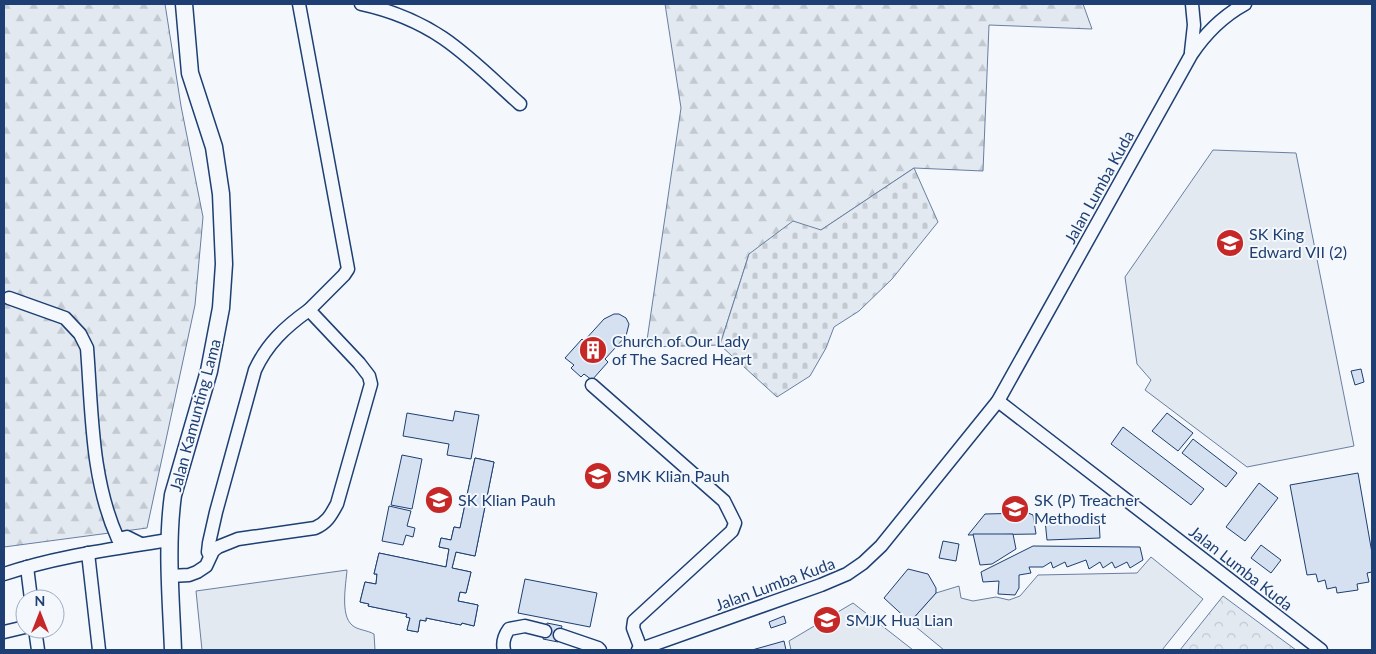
<svg xmlns="http://www.w3.org/2000/svg" width="1376" height="654" font-family="Lato,sans-serif">
<defs>
<pattern id="forest-firs" width="22" height="20" patternUnits="userSpaceOnUse" patternTransform="scale(1.25)"><rect width="22" height="20" fill="#e3e9f0"/><path d="M5 1l3.5 6h-7zM16 11l3.5 6h-7z" fill="#c2c9d1"/></pattern>
<pattern id="cemetery-stones" width="16" height="16" patternUnits="userSpaceOnUse" patternTransform="scale(1.25)"><rect width="16" height="16" fill="#e3e9f0"/><path d="M2 7V4a2 2 0 0 1 4 0v3zM10 15v-3a2 2 0 0 1 4 0v3z" fill="#c2c9d1"/></pattern>
<pattern id="park-crowns" width="20" height="18" patternUnits="userSpaceOnUse" patternTransform="scale(1.25)"><rect width="20" height="18" fill="#e3e9f0"/><path d="M2 6a3 3 0 1 1 6 0M12 15a3 3 0 1 1 6 0" fill="none" stroke="#c2c9d1"/></pattern>
</defs>
<rect width="100%" height="100%" fill="#f4f7fb"/>
<g fill="url(#forest-firs)" stroke="#687fa3">
<path d="M4,4H165L181,106L203,217L195,305L147,528L4,547Z"/>
<path d="M665,4H1083L1092,29L989,25L983,171L914,168L821,230L749,254L720,345L646,347L681,108Z"/>
</g>
<path fill="url(#cemetery-stones)" stroke="#687fa3" d="M914,168L938,222L892,279L859,311L834,327L826,348L810,376L777,397L720,345L749,254L793,221L821,230Z"/>
<path fill="url(#park-crowns)" stroke="#687fa3" d="M1223,596L1296,650H1180Z"/>
<g fill="#e3e9f0" stroke="#687fa3">
<path d="M1213,150L1296,153L1354,446L1247,467L1145,390L1151,380L1137,364L1125,277Z"/>
<path d="M1151,557L1203,599L1162,650H944L910,622L936,593L959,586L961,598L973,601L996,597L1009,600L1020,596L1038,575L1137,573Z"/>
<path d="M347,570C346,584 340,615 352,625C357,630 367,630 374,634L375,650H202L196,591Z"/>
<path d="M853,603L913,650H791L789,641Z"/>
</g>
<g fill="#d5e0f0" stroke="#1d3f73" fill-rule="evenodd">
<path d="M614,314H619L626,318L629,324L626,336L605,359L608,362L592,380L584,374L581,377L571,368L574,365L565,358L582,339L584,341L604,319Z"/>
<path d="M1361,369L1364,382L1355,385L1351,371Z"/>
<path d="M455,411L479,415L471,459L447,455L449,444L403,436L407,413L453,421Z"/>
<path d="M1167,413L1193,433L1178,451L1152,431Z"/>
<path d="M1123,427L1204,489L1191,505L1111,444Z"/>
<path d="M1193,439L1237,473L1226,487L1182,453Z"/>
<path d="M402,455L422,459L412,509L391,505Z"/>
<path d="M475,458L494,462L475,556L456,552L452,568L471,572L466,593L460,592L458,601L478,605L474,626L462,623L461,625L426,618V621L420,620L418,632L407,630L410,618L406,617L407,614L368,606L369,604L360,602L365,582L376,584L377,574H374L379,553L446,567L449,549L439,547L441,538L451,540L454,527L460,528ZM396,578L441,588L439,597L394,588Z"/>
<path d="M475,458L494,462L475,556L456,552L452,568L471,572L466,593L460,592L458,601L478,605L474,626L462,623L461,625L426,618V621L420,620L418,632L407,630L410,618L406,617L407,614L368,606L369,604L360,602L365,582L376,584L377,574H374L379,553L446,567L449,549L439,547L441,538L451,540L454,527L460,528Z"/>
<path d="M1358,473L1372,553V572L1367,573L1369,582L1357,584L1358,590L1337,593L1336,587L1327,589L1325,580L1318,582L1316,574L1307,575L1290,485Z"/>
<path d="M1259,483L1278,498L1245,541L1226,527Z"/>
<path d="M389,506L411,511L407,526L415,528L413,537L406,535L403,545L382,541Z"/>
<path d="M1028,513L1033,515L1036,534L968,535L985,514Z"/>
<path d="M1099,519L1100,538L1047,540L1045,520Z"/>
<path d="M973,534H1013L1016,549L992,564L980,565Z"/>
<path d="M943,541L959,544L956,561L939,558Z"/>
<path d="M1261,545L1281,560L1271,573L1251,558Z"/>
<path d="M1033,546L1140,547L1143,560L1130,568L1127,562L1115,568L1112,562L1103,568L1100,562L1089,569L1086,560L1067,567L1065,562L1053,568L1051,562L1043,567H1029L1031,573L1019,575V588L1015,595L998,594L999,581L983,582L981,572Z"/>
<path d="M908,569L928,574L936,588V593L910,622L884,598Z"/>
<path d="M525,579L597,593L590,627L518,613Z"/>
<path d="M784,616L786,623L771,628L769,622Z"/>
<path d="M547,623L562,626L558,642L543,639Z"/>
<path d="M784,641L786,650H752Z"/>
</g>
<g fill="none" stroke-linecap="round" stroke-linejoin="round">
<defs>
<g id="minor">
<path d="M361,4C389,10 419,22 443,38C471,57 495,82 520,104"/>
<path d="M1191,52L1194,25L1192,4"/>
<path d="M9,298L65,318L80,334L87,348C92,412 91,480 118,539L127,537L141,544"/>
<path d="M592,385L724,501L735,523L732,531L634,621L633,628L641,649"/>
<path d="M998,401L1321,650"/>
<path d="M88,553L99,650"/>
<path d="M210,556L208,552L209,543L216,512L255,370C267,344 285,327 309,310"/>
<path d="M27,567L31,599"/>
<path d="M4,574C57,556 114,549 169,540"/>
<path d="M170,576L189,575L197,572L206,566L213,551L218,547L238,539L315,528C327,523 331,515 337,504L369,391L371,384L369,376L359,363L309,310L344,275L348,269L299,4"/>
<path d="M35,629L38,650"/>
<path d="M4,632L25,627"/>
<path d="M560,635L598,648L600,650"/>
<path d="M504,650C502,642 504,636 509,629L525,626L545,631"/>
<path d="M638,650L821,585L847,574L863,563L881,546L998,401L1191,55C1205,34 1223,16 1245,4"/>
</g>
<path id="major" d="M173,650C171,599 166,546 173,495L209,371L221,308L224,264L221,194L214,147L190,73L184,4"/>
</defs>
<use href="#minor" stroke="#1d3f73" stroke-width="15"/>
<use href="#major" stroke="#1d3f73" stroke-width="19"/>
<use href="#minor" stroke="#f4f7fb" stroke-width="12"/>
<use href="#major" stroke="#f4f7fb" stroke-width="16"/>
</g>
<defs>
<symbol id="school-disc" viewBox="-11 -11 22 22"><circle r="9.5" fill="#c62828" stroke="#f4f7fb"/><path d="M0-5L7-2L0 1L-7-2ZM-4 1L0 2.5L4 1V4Q0 6-4 4Z" fill="#fff"/></symbol>
<symbol id="building-disc" viewBox="-11 -11 22 22"><circle r="9.5" fill="#c62828" stroke="#f4f7fb"/><path d="M-4-6H4V6H1V3H-1V6H-4ZM-2.5-4.3h1.7v1.8h-1.7ZM.8-4.3h1.7v1.8H.8ZM-2.5-1h1.7V.8h-1.7ZM.8-1h1.7V.8H.8Z" fill="#fff"/></symbol>
</defs>
<g fill-rule="evenodd">
<use href="#school-disc" x="1214" y="227" width="32" height="32"/>
<use href="#building-disc" x="577" y="334" width="32" height="32"/>
<use href="#school-disc" x="582" y="460" width="32" height="32"/>
<use href="#school-disc" x="423" y="484" width="32" height="32"/>
<use href="#school-disc" x="999" y="493" width="32" height="32"/>
<use href="#school-disc" x="811" y="604" width="32" height="32"/>
</g>
<g text-anchor="middle" stroke-width="4" stroke-linejoin="round" paint-order="stroke">
<g font-size="16" fill="#1d3f73" stroke="#f4f7fb">
<text transform="translate(1099 187) rotate(-61)" y="6">Jalan Lumba Kuda</text>
<text transform="translate(195 415) rotate(-75)" y="6">Jalan Kamunting Lama</text>
<text transform="translate(1241 568) rotate(38)" y="6">Jalan Lumba Kuda</text>
<text transform="translate(775 584) rotate(-20)" y="6">Jalan Lumba Kuda</text>
</g>
<g font-size="16" fill="#1d3f73" stroke="#f4f7fb" text-anchor="start">
<text x="1249" y="240">SK King<tspan x="1249" dy="18">Edward VII (2)</tspan></text>
<text x="612" y="347">Church of Our Lady<tspan x="612" dy="18">of The Sacred Heart</tspan></text>
<text x="617" y="482">SMK Klian Pauh</text>
<text x="458" y="506">SK Klian Pauh</text>
<text x="1034" y="506">SK (P) Treacher<tspan x="1034" dy="18">Methodist</tspan></text>
<text x="846" y="626">SMJK Hua Lian</text>
</g>
</g>
<rect width="1376" height="654" fill="none" stroke="#1d3f73" stroke-width="10"/>
<g transform="translate(40 614)"><circle r="24" fill="#f4f7fb" stroke="#9eadc5"/>
<path d="M0-4L9 19L0 12L-9 19Z" fill="#c62828"/>
<text y="-8" font-size="14" font-weight="bold" text-anchor="middle" fill="#1d3f73">N</text>
</g>
</svg>
